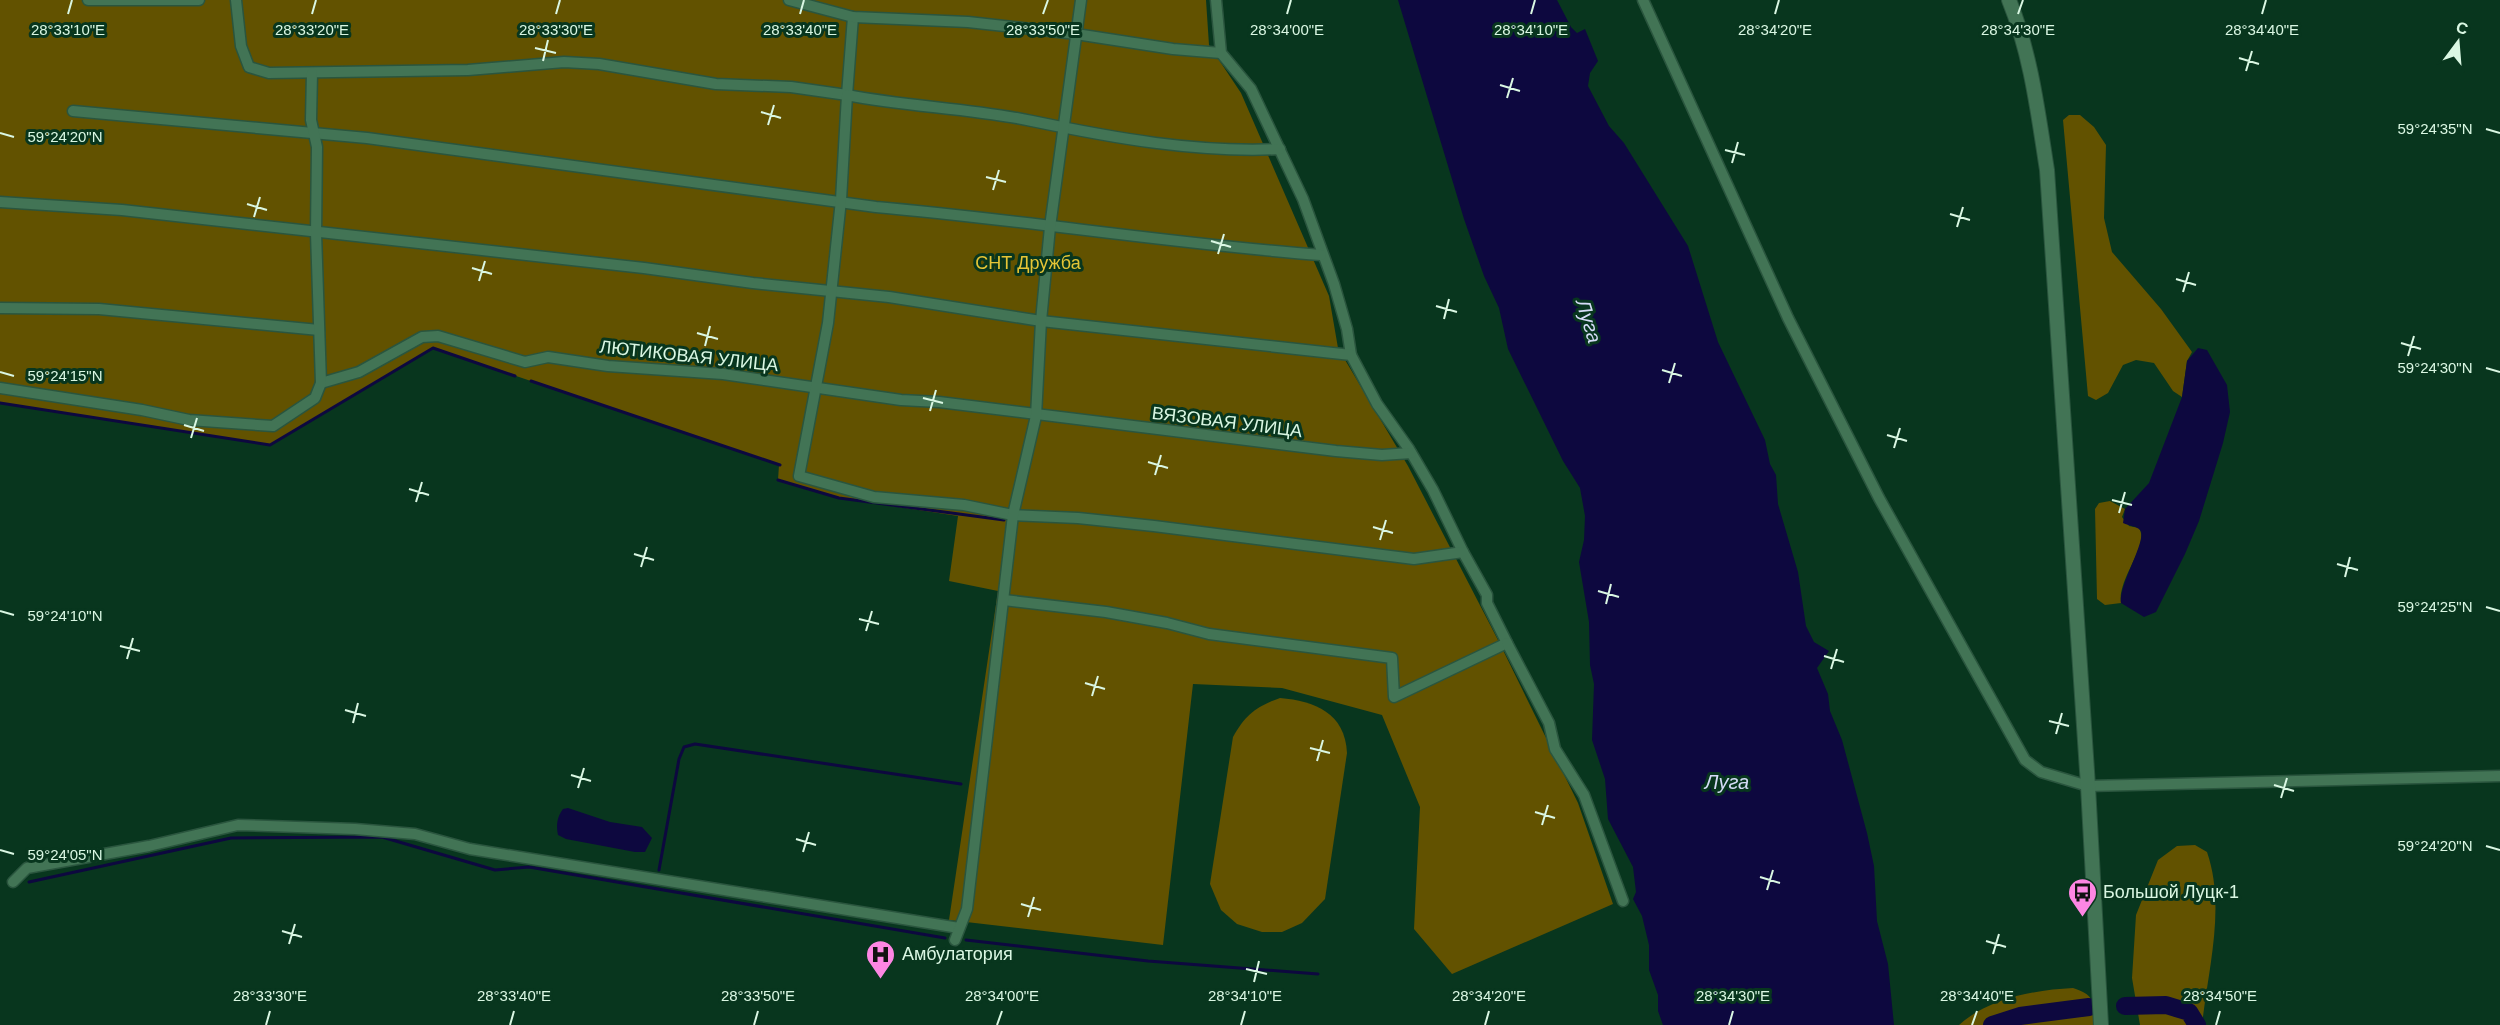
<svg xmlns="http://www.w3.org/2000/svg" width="2500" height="1025" font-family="Helvetica,sans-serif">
<rect width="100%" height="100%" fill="#08361e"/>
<g fill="#625200">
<path d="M0,0H1206L1209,45L1241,93L1329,296L1338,348L1408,466L1499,642L1578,803L1613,904L1452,974L1414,929L1420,807L1382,715L1282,688L1193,684L1163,945L949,920L998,591L949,581L958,516L839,498L778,480L779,465L433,348L270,445L0,403Z"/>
<path d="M2069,115H2080L2094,127L2106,145L2104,218L2112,252L2161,309L2192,352L2187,361L2182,397L2173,391L2154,363L2136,360L2123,365L2108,393L2096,400L2088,396L2063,120Z"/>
<path d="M2110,501L2125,509L2122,517L2129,526L2139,528C2150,545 2117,579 2121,603L2105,605L2097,599L2095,509L2099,503Z"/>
<path d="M1280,698C1315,701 1345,713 1347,753L1325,899L1302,923L1282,932H1262L1237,924L1221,910L1210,884L1233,737C1245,715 1257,706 1280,698Z"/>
<path d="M2195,845L2207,852C2226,907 2208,969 2202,1025H2140L2132,978L2136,915L2158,860L2177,846Z"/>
<path d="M2073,988C2096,995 2093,1003 2095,1025H1959C1989,998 2034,990 2073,988Z"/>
</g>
<g fill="#0d083f">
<path d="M1398,0H1557L1571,27L1577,33L1585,29L1598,61L1590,73L1588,86L1609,126L1624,143L1688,246L1718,342L1765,440L1770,464L1776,475L1778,504L1798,572L1806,626L1814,642L1829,651L1817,668L1828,694L1830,711L1842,740L1867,833L1874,866L1877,921L1888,964L1894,1025H1663L1658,1011V995L1649,970V945L1642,916L1633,899L1636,892L1633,867L1608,819L1605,779L1592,740L1594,684L1590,665L1589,622L1579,562L1584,540L1585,516L1580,488L1563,461L1508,349L1499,308L1484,276L1464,219Z"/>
<path d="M2198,348L2207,350L2227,385L2230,412L2223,443L2199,521L2185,554L2156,612L2144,617L2121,603C2118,585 2148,539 2140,530C2137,526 2129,526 2123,523L2125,509L2149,483L2182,397L2187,361Z"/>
<path d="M568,808L610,822L642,827L652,838L645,852H635L566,839L558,835C556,825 557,817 563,809Z"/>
</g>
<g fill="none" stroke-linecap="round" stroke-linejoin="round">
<g stroke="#0d083f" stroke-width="3">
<path d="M531,381L780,465"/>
<path d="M0,403L270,445L433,348L515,376"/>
<path d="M778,480L839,498L1004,520"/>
<path d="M659,870L679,759L684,747L695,744L961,784"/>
<path d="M29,882L231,838L382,837L495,870L529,867L945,938"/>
<path d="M966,940L1148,961L1318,974"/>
</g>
<g stroke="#0d083f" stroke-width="18">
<path d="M2125,1006L2166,1005L2189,1012L2197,1025"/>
<path d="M1992,1025L2020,1016L2089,1007"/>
</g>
<defs>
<g id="minor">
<path d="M88,0H199"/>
<path d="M236,0L241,46L249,67L269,73L468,70L564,62L599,64L716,84L791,87L847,95L853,17"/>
<path d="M789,0L853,17L968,22L1076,34L1173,49L1221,53"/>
<path d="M1216,0L1221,53L1251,89L1303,199L1334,284L1347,329L1351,355"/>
<path d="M1643,0L1788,318L1879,498L2025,760L2041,772L2088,786L2500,776"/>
<path d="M73,111L367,138L876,207C1025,220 1173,244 1321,255"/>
<path d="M0,202L122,210L644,268L753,283L889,297L1041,321L1351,355L1377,404L1409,449L1433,490L1463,552"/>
<path d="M0,308L99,309L319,330"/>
<path d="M321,383L359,372L422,337L438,336L525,362L548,357L608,366L723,374L901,400L939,402L1336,451L1382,455L1411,453"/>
<path d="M0,388L142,410L189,420L273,426L315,398L321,383L316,233L317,147L311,120L312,73"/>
<path d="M1004,600L1106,612L1167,623L1209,634L1392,658L1394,697L1507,643L1487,603V595L1463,552L1414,559L1154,526L1078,518L1013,515L964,505L874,497L799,476L828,323L841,200L847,95C908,107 971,108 1032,121C1114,138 1196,153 1280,149"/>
<path d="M1507,643L1549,723L1555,749L1584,795L1623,901"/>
<path d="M13,882L27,868L149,846L238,825L355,829L415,834L470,849L959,928"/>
<path d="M955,940L967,909L1013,515L1036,416L1041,321L1050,227L1081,0"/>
</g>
<path id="tertiary" d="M2009,0C2031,54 2038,113 2047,170L2088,786L2101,1025"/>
</defs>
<use href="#minor" stroke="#2a553e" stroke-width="13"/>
<use href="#tertiary" stroke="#2a553e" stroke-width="16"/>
<use href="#minor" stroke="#427455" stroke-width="10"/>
<use href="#tertiary" stroke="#427455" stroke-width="14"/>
</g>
<path fill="none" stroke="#daf7e3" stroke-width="2" d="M68,14L72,0M312,14L316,0M556,14L560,0M800,14L804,0M1043,14L1048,0M1287,14L1291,0M1531,14L1535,0M1775,14L1779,0M2018,14L2023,0M2262,14L2266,0M535,48L556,53M2239,58L2259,64M543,61L548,40M2246,71L2252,51M1500,85L1520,91M1507,98L1513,78M761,112L781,118M768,125L774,105M2486,129L2500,133M0,133L14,137M1725,150L1745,155M1732,163L1738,142M986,177L1006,182M993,190L999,170M247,204L267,210M1950,214L1970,220M254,217L260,197M1957,227L1963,207M1211,241L1231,247M1218,254L1224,234M472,268L492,274M2176,279L2196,285M479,281L485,261M2183,292L2189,272M1436,306L1457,312M1444,319L1449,299M697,333L718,339M2401,343L2421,349M705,346L710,326M2408,356L2414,336M2486,368L2500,372M1662,370L1682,376M0,372L14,376M1669,383L1675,363M923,398L943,403M930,411L936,390M184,425L204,431M1887,435L1907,441M191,438L197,418M1894,448L1900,428M1148,462L1168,468M1155,475L1161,455M409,489L429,495M2112,500L2132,505M416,502L422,482M2119,513L2125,492M1373,527L1393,533M1380,540L1386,520M634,554L654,560M2337,564L2358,570M641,567L647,547M2345,577L2350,557M1598,591L1619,597M1606,604L1611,584M2486,607L2500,611M0,611L14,615M859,619L879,624M866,631L872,611M120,646L140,651M1824,656L1844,662M127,659L133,638M1831,669L1837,649M1085,683L1105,689M1092,696L1098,676M345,710L366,716M2049,721L2069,726M353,723L358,703M2056,734L2062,713M1310,748L1330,753M1317,761L1323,740M571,775L591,781M2274,785L2294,791M578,788L584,768M2281,798L2287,778M1535,812L1555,818M1542,825L1548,805M796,839L816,845M2486,846L2500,850M0,850L14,854M803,852L809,832M1760,877L1780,883M1767,890L1773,870M1021,904L1041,910M1028,917L1034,897M282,931L302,937M1986,941L2006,947M289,944L295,924M1993,954L1999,934M1246,969L1267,974M1254,982L1259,961M266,1025L270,1011M510,1025L514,1011M754,1025L758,1011M997,1025L1002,1011M1241,1025L1245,1011M1485,1025L1489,1011M1729,1025L1733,1011M1972,1025L1977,1011M2216,1025L2220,1011"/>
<defs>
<symbol id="bus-pin" viewBox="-11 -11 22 30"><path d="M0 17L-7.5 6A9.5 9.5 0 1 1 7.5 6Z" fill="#fd86e3" stroke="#08361e"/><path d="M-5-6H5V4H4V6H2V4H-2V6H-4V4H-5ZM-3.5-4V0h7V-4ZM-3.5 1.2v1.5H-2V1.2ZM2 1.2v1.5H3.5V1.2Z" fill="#111"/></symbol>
<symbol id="hospital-pin" viewBox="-11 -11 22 30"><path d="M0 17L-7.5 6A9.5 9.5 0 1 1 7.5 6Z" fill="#fd86e3" stroke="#08361e"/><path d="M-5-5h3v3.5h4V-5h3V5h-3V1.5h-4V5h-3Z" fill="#111"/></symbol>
</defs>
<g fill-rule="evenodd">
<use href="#bus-pin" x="2066" y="876" width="33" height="45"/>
<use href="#hospital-pin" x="864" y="938" width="33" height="45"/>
</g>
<g text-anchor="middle" stroke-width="6" stroke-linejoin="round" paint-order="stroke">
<g font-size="18" fill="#e5c536" stroke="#08361e">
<text x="1028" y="269">СНТ Дружба</text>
</g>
<g font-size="18" fill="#daf7e3" stroke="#08361e">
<text transform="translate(689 356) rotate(6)" y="6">ЛЮТИКОВАЯ УЛИЦА</text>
<text transform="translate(1227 422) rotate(7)" y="6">ВЯЗОВАЯ УЛИЦА</text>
</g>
<g font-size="18" fill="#daf7e3" stroke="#08361e" text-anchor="start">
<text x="2103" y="898">Большой Луцк-1</text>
<text x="902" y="960">Амбулатория</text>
</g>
<g font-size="20" font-style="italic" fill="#d6dcf8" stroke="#08361e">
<text transform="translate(1589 321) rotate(73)" y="7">Луга</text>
<text x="1727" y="789">Луга</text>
</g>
</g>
<g font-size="15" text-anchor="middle" fill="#daf7e3" stroke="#08361e" stroke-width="6" stroke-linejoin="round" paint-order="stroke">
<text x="68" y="35">28°33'10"E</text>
<text x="312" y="35">28°33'20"E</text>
<text x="556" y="35">28°33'30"E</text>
<text x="800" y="35">28°33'40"E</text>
<text x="1043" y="35">28°33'50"E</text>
<text x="1287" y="35">28°34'00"E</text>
<text x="1531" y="35">28°34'10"E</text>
<text x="1775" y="35">28°34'20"E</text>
<text x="2018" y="35">28°34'30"E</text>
<text x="2262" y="35">28°34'40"E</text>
<text x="2435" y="134">59°24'35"N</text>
<text x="65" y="142">59°24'20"N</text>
<text x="2435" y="373">59°24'30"N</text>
<text x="65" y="381">59°24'15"N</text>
<text x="2435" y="612">59°24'25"N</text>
<text x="65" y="621">59°24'10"N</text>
<text x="2435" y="851">59°24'20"N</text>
<text x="65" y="860">59°24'05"N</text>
<text x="270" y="1001">28°33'30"E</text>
<text x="514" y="1001">28°33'40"E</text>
<text x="758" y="1001">28°33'50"E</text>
<text x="1002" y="1001">28°34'00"E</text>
<text x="1245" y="1001">28°34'10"E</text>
<text x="1489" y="1001">28°34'20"E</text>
<text x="1733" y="1001">28°34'30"E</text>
<text x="1977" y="1001">28°34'40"E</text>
<text x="2220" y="1001">28°34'50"E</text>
</g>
<g transform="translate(2458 42) rotate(16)" stroke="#08361e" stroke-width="4.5" paint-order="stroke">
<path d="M0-4.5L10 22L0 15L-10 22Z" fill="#daf7e3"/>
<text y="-9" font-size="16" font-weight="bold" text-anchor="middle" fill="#daf7e3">С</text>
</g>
</svg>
